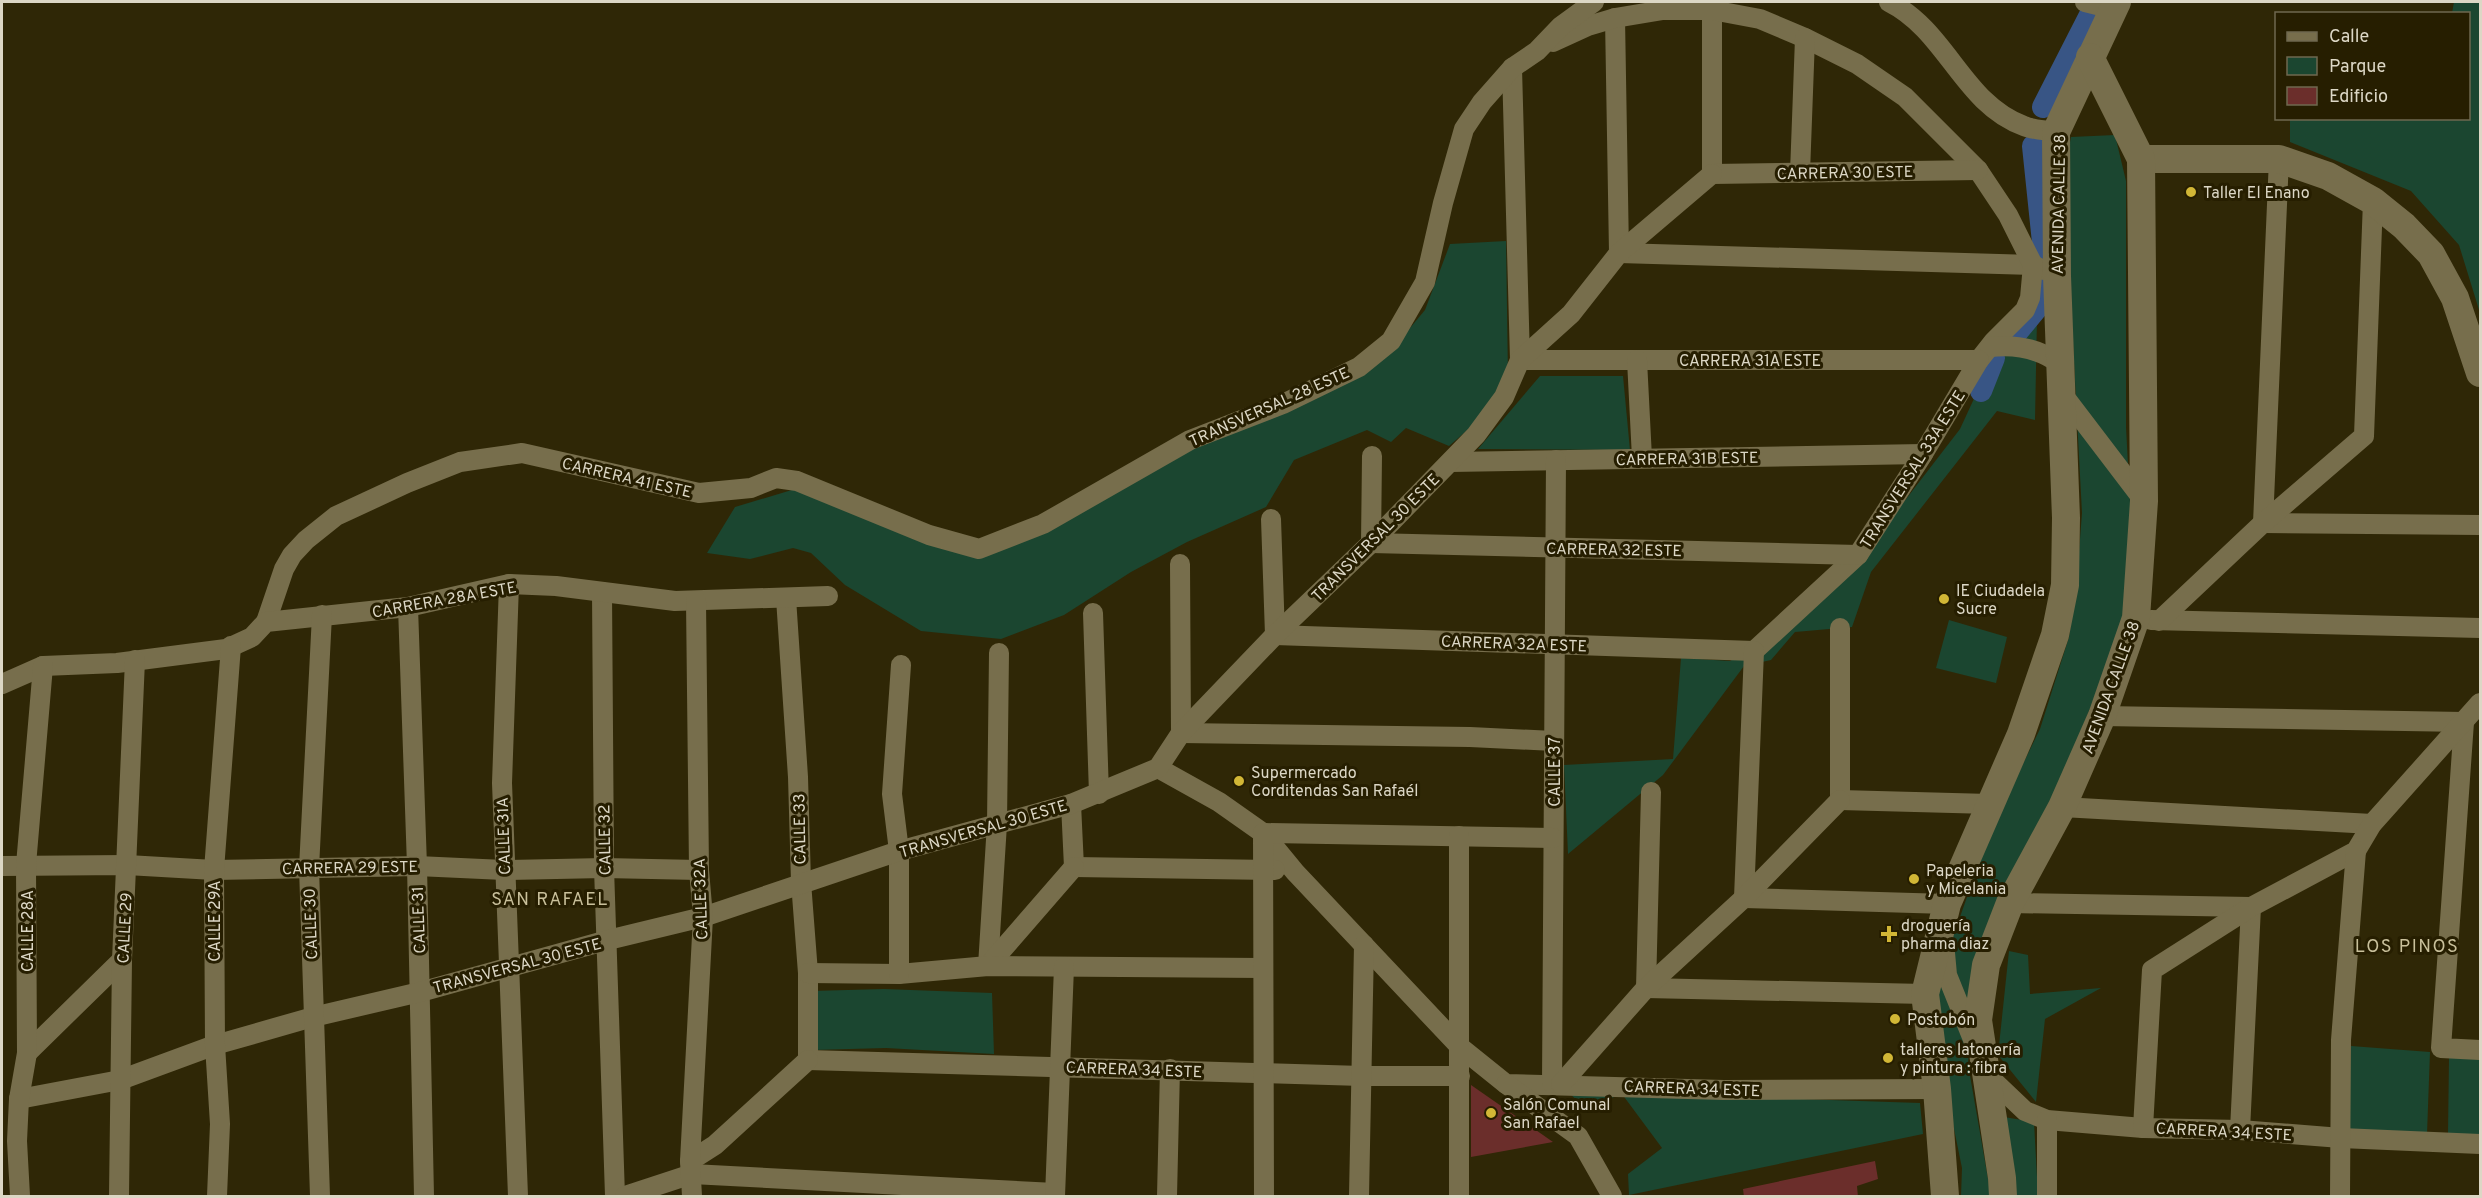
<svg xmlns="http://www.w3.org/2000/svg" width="2482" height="1198" font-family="Overpass,sans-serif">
<rect width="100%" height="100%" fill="#2f2706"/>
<g fill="#1b4630">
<path d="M2454,2H2480V313L2459,245L2411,191L2290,142V119L2468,118V14L2452,13Z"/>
<path d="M2115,135L2126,181V427L2131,521L2126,614L2113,654L1973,988L1968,1064L1991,1196H1961L1962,1168L1945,1085L1936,985L1991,829L2040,729L2069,637L2077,578L2082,513L2064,172L2071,137Z"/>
<path d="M1506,241L1508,375L1494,407L1449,446L1406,428L1391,442L1367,430L1294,460L1266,507L1187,542L1131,572L1064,615L1001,639L921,631L845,585L811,553L793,548L750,559L707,553L735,507L805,486L976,553L1168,456L1385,358L1425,310L1450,244Z"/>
<path d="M2037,318L2035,420L1997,411L1871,572L1852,627L1795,632L1771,660L1744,666L1663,775L1568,854L1564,765L1673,759L1681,658L1730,661L1800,617L1866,551L1960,429L1984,377Z"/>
<path d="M1540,376H1623L1630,450L1478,449Z"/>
<path d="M1949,620L2007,637L1996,683L1936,668Z"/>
<path d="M2009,951L2028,955L2030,994L2101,988L2045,1019L2036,1102L1998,1055Z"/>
<path d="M884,989L992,993L994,1054L886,1048L813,1050L811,991Z"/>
<path d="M2351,1046L2430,1052L2427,1134L2347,1132Z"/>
<path d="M2449,1058H2480V1137L2448,1134Z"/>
<path d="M1567,1091L1920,1103L1923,1134L1629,1195L1628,1174L1662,1148L1622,1094L1585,1108Z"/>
<path d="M2004,1117L2034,1122L2038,1196H2011Z"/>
</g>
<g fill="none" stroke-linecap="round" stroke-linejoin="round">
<g stroke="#385585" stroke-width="22">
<path d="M2043,107L2091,13"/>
<path d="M2033,146L2044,252"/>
<path d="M2014,336L2042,302L2045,283"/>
<path d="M1981,391L1994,358"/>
</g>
</g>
<g fill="#6b2e2b">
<path d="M1471,1085L1553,1142L1471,1157Z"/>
<path d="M1875,1161L1878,1179L1857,1186L1858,1197H1744L1743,1189Z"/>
</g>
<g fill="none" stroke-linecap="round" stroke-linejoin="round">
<g stroke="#776e4c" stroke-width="20">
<path d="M1889,2C1947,31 1963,104 2024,126C2033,130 2046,130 2056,132"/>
<path d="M2085,2L2113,9"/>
<path d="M1712,10V174"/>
<path d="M1615,18L1619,253L2033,265L2044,270"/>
<path d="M1553,42L1588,26L1615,18L1663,10H1712L1760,19L1805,38L1857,64L1905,97L1978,170L2008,215L2033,265L2030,298L2025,310L1994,341L1979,360L1923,454L1858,555L1754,651"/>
<path d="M1512,68L1520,360"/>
<path d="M2279,159L2263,523L2480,525"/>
<path d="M1800,173L1805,38"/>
<path d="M1712,174L1978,170"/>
<path d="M1990,347C2016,344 2040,349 2060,364"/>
<path d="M1520,360H1979"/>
<path d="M1637,360L1642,458"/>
<path d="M2061,392L2144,501"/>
<path d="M1372,456L1371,543L1858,555"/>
<path d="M1451,462L1923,454"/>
<path d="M1271,519L1275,635L1754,651"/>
<path d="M1180,564L1181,733L1470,737L1554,741"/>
<path d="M509,584L502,783L518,1196"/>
<path d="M602,592L604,868L615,1196"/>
<path d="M786,598L798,777L801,882L808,973V1060"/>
<path d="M408,607L417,866L424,1196"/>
<path d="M1093,613L1099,794"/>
<path d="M2151,620L2480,628"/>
<path d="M2159,621L2263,523L2364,436L2373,201"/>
<path d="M266,622L284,569L292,555L306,540L336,516L407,483L460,462L522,453L699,493L751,488L776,478L797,481L929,535L979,549L1043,524L1190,440L1283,404L1359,367L1391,341L1425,282L1443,203L1464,129L1482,102L1512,68L1537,51L1561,26L1594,2"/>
<path d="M1754,651L1744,898L1947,904"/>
<path d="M2,684L43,666L117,663L226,649L252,637L266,622L408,607L509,584L556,586L675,601L828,596"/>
<path d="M2102,716L2464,722L2441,1048L2480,1050"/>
<path d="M1158,768L1219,802L1263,833L1295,872L1460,1047L1506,1084L1724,1090L1937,1089"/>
<path d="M1651,792L1646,988L1925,994"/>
<path d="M1840,800V628"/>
<path d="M1840,800L1990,804"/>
<path d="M1071,804L1074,867"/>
<path d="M2062,807L2372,824"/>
<path d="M2,866L127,865L214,870L417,866L504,870L604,868L699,870"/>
<path d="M1074,867L1275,870"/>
<path d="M2010,903L2251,907L2240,1130"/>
<path d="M1944,942L1947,975L1974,1042"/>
<path d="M988,966L997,824L999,653"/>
<path d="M988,966L1074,867"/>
<path d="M808,973L899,974L988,966L1263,968"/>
<path d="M899,974V851L892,794L901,665"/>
<path d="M27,1053L122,960"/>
<path d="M808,1060L1362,1076H1460"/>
<path d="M1985,1073L2025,1111L2047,1120L2143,1128L2240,1130L2341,1138L2480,1144"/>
<path d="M1552,1083L1556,460"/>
<path d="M1506,1084L1578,1136L1612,1196"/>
<path d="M1561,1084L1646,988L1744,898L1840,800"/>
<path d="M19,1099L120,1080L215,1045L313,1017L420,992L608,940L703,917L899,851L1071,804L1158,768L1181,733L1275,635L1371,543L1476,435L1504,397L1520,360L1571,314L1619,253L1712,174"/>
<path d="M2047,1120V1196"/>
<path d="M2143,1128L2152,970L2251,907L2356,851L2372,824L2480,703"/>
<path d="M690,1161L715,1145L808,1060"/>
<path d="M20,1196L17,1141L19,1099L27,1053L26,865L43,666"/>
<path d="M119,1196L122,960L135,660"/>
<path d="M217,1196L220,1124L215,1045L214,870L231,646"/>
<path d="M320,1196L309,868L322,615"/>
<path d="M625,1196L692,1174L1055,1193"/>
<path d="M692,1196L690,1161L703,917L699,870L696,601"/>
<path d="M1055,1196L1064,967"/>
<path d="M1167,1196L1170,1069"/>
<path d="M1264,1196L1263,833L1553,838"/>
<path d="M1359,1196L1364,945"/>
<path d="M1459,1196V836"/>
<path d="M2340,1196L2341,1040L2356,851"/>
</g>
<g stroke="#776e4c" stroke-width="28">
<path d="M2141,159H2279L2328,176L2373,201L2404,226L2431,254L2455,298L2480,373"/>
<path d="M1945,1196L1937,1089L1925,994L1947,904L2021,734L2055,635L2065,585L2066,518L2057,276L2056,132L2117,2"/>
<path d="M2003,1196L2002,1178L1978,1020L1986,965L2010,903L2062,807L2102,716L2136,618L2144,501L2141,159L2090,57"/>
</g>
</g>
<g fill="#d2b736" stroke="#261e00" stroke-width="2">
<circle cx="2191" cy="192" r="6"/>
<circle cx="1944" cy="599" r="6"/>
<circle cx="1239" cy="781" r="6"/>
<circle cx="1914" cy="879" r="6"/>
<path d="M1886 925h6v6h6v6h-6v6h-6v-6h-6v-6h6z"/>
<circle cx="1895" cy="1019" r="6"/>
<circle cx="1888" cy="1058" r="6"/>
<circle cx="1491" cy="1113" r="6"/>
</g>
<g text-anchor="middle" stroke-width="6" stroke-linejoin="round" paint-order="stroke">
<g font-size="16" fill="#dcd7c5" stroke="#261e00">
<text transform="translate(1845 172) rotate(-1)" y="6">CARRERA 30 ESTE</text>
<text transform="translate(2058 204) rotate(-89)" y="6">AVENIDA CALLE 38</text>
<text x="1750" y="366">CARRERA 31A ESTE</text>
<text transform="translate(1269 406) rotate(-24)" y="6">TRANSVERSAL 28 ESTE</text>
<text transform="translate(1687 458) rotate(-1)" y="6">CARRERA 31B ESTE</text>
<text transform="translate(1912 469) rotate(-58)" y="6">TRANSVERSAL 33A ESTE</text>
<text transform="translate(627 477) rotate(13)" y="6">CARRERA 41 ESTE</text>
<text transform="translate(1375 537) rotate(-45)" y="6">TRANSVERSAL 30 ESTE</text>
<text transform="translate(1614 549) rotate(1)" y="6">CARRERA 32 ESTE</text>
<text transform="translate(444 599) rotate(-10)" y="6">CARRERA 28A ESTE</text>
<text transform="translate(1514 643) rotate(2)" y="6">CARRERA 32A ESTE</text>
<text transform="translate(2110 687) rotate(-70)" y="6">AVENIDA CALLE 38</text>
<text transform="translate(1554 772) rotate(-90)" y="6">CALLE 37</text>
<text transform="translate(983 828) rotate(-16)" y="6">TRANSVERSAL 30 ESTE</text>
<text transform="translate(799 829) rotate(-91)" y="6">CALLE 33</text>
<text transform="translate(503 836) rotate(-92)" y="6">CALLE 31A</text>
<text transform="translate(604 840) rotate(-91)" y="6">CALLE 32</text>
<text transform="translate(350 867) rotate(-1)" y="6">CARRERA 29 ESTE</text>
<text transform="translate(700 899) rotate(-92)" y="6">CALLE 32A</text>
<text transform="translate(418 920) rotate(-92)" y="6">CALLE 31</text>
<text transform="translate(214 921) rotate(-90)" y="6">CALLE 29A</text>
<text transform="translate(310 924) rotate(-92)" y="6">CALLE 30</text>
<text transform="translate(124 928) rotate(-87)" y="6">CALLE 29</text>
<text transform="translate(27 931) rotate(-90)" y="6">CALLE 28A</text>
<text transform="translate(517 965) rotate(-15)" y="6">TRANSVERSAL 30 ESTE</text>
<text transform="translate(1134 1069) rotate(2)" y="6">CARRERA 34 ESTE</text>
<text transform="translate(1692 1088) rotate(2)" y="6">CARRERA 34 ESTE</text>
<text transform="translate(2224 1131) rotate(3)" y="6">CARRERA 34 ESTE</text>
</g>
<g font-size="16" fill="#dcd7c5" stroke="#261e00" text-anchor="start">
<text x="2203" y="198">Taller El Enano</text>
<text x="1956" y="596">IE Ciudadela<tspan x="1956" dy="18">Sucre</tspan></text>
<text x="1251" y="778">Supermercado<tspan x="1251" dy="18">Corditendas San Rafaél</tspan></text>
<text x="1926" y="876">Papeleria<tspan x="1926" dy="18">y Micelania</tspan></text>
<text x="1901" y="931">droguería<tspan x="1901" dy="18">pharma diaz</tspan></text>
<text x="1907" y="1025">Postobón</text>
<text x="1900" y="1055">talleres latonería<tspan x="1900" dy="18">y pintura : fibra</tspan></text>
<text x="1503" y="1110">Salón Comunal<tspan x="1503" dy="18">San Rafael</tspan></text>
</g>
<g font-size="18" letter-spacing="1.5" fill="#c9c09b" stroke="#261e00">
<text x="550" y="905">SAN RAFAEL</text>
<text x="2407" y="952">LOS PINOS</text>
</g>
</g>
<rect width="2482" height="1198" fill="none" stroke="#dcd7c5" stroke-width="6"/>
<rect x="2275" y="12" width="195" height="108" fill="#261e00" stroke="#6f684f" stroke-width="1.5"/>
<rect x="2287" y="32" width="30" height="9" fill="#776e4c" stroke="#6f684f" stroke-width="1.5"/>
<text x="2329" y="42" font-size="18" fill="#dcd7c5">Calle</text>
<rect x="2287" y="57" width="30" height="18" fill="#1b4630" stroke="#6f684f" stroke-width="1.5"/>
<text x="2329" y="72" font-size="18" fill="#dcd7c5">Parque</text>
<rect x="2287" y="87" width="30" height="18" fill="#6b2e2b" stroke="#6f684f" stroke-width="1.5"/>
<text x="2329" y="102" font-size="18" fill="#dcd7c5">Edificio</text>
</svg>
